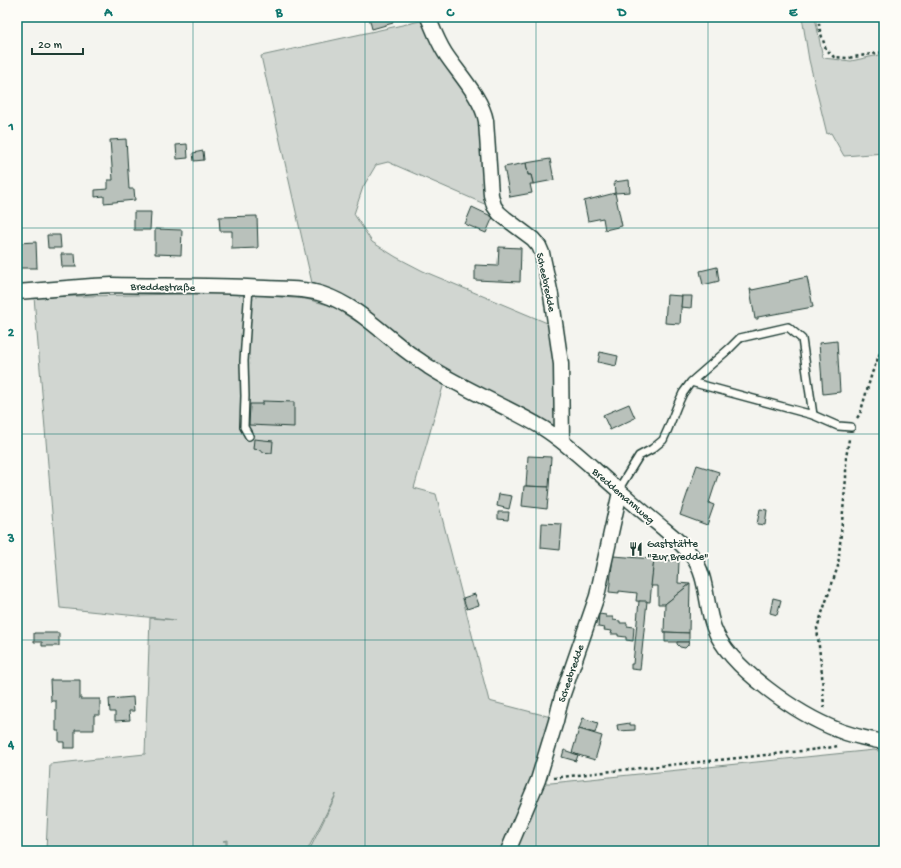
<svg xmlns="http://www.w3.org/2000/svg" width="901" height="868" font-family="'Gochi Hand',sans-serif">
<rect width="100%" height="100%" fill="#f4f4ef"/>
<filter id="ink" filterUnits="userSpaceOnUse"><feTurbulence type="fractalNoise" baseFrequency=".025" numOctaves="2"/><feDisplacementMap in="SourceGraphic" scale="8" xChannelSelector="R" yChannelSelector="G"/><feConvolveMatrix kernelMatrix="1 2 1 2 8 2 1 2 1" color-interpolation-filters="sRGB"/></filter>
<g filter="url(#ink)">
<g fill="#d1d6d1" stroke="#788a82">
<path d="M802,17H815L823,58L851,61L884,54V153L844,156L831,133L827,134L809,60Z"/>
<path d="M425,20L483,122L489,206L388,162L376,165L363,187L354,214L372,242L396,257L423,271L552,325L558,430L454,375L397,335L371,314L343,296L312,283L261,56Z"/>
<path d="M233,293L306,299L332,306L374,333L444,383L414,488L436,494L489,701L551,717L532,783H551L874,750L884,752V851H309L336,795V794L307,851H227V840L223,841H226V851H46L50,764L145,754L150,618L176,620L60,608L34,297Z"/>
</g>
<g fill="#b9c1bb" stroke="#1f3d34">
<path d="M369,17H392L393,23L372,29Z"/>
<path d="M126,139L129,189H134L135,200L104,203V196L95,197V190L108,189V180H113L110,140Z"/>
<path d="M187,144L188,158L177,159L176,145Z"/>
<path d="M203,151L204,160L194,161L193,153Z"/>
<path d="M550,159L554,180L533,184L531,175H528L526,163Z"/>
<path d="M526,163L528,175H531L533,183V184H530L532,193L510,197L504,167Z"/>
<path d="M629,180L630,192L615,193L614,182Z"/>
<path d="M615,193L622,226L605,230L603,218L588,221L584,201Z"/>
<path d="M472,207L493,217L486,233L465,224Z"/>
<path d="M134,212H151L150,230H134Z"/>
<path d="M257,216L258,248L232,249V231H220L219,217Z"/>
<path d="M155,229L182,230L181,255L155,254Z"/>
<path d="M47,235H60L61,248H48Z"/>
<path d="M36,242L37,268H17V243Z"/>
<path d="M499,247L521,248L520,282L475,280V265L498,266Z"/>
<path d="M61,254H75L76,267H62Z"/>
<path d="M717,267L719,281L703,285L700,271Z"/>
<path d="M807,277L813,307L758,317V319H755L750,289H752V290L790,282L789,281Z"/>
<path d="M667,295L682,296L680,324L665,323Z"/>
<path d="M682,296H692L691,308L681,307Z"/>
<path d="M837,341L840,392L823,394L819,343Z"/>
<path d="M600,352L618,356L616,366L598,362Z"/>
<path d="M263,401L294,402V427L249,425L250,404H263Z"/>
<path d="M629,404L635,418L610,430L603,415Z"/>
<path d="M254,439L273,441L272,453L261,452V450L253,449Z"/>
<path d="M528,456L551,457L549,487L526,486Z"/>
<path d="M697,465L719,472L709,503L714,505L707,525L680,515Z"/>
<path d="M524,486L549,487L547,509L522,506Z"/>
<path d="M499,494L512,496L509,509L497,506Z"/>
<path d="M760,509L767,510L765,525L757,524Z"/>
<path d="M498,512H509L508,520L498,519Z"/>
<path d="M542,523L562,524L560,550L541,548Z"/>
<path d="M613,556L654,559L650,602L636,601L637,593L619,591V593L609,592Z"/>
<path d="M654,559L679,561L678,583L690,584L665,604H658V586H651Z"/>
<path d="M690,584L689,633L664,632L665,604Z"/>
<path d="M475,594L479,605L467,609L463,598Z"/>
<path d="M773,598L781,600L777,615L770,613Z"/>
<path d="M639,601H647L640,670L631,669V664H633Z"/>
<path d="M599,614L606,615V617H613V620L620,621V623H627V626L634,627L633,641L626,640V637L618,636V634H611L612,631L604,630L605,628L598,627Z"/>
<path d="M665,632L689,633V642H665Z"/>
<path d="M34,633H59V646H42V642H34Z"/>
<path d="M677,642H689L688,645L685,648L680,647L677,644Z"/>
<path d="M50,680H80V699H100V715H94V730H75V748H64V742H59V731H56V701H51Z"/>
<path d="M133,697L134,711H129L130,720L115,721V712H110L109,699Z"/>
<path d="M583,718L598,723L595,733L579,729Z"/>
<path d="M630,723V725H635V730L618,731L617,725Z"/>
<path d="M579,729L602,736L595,760L572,753Z"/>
<path d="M564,750L578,755L576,761L562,757Z"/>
</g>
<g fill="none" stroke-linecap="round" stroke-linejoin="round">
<defs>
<g id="lane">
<path d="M813,415L838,426L851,427"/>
<path d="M249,436L244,427L245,396L244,361L249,287"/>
<path d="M618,490L639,456L652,449L663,440L668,429L677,406L683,393L691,382L730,348L740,338L788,327L802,339L813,415L691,382"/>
</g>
<g id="street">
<path d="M428,17C433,29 438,42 445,53C458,73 482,98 486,121L491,195L494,206L499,213L505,218L533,239L539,246L542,253L551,295L561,364L562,441"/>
<path d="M17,292L92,286L112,285C163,286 215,285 266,288C284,289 304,288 322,294C356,305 382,333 409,353C416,358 422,362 429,367C465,390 506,406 543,428C573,447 597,473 624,495C637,507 651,518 664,529C674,537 684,546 692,556C708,576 705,605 714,628C729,668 799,715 838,730C852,736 868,739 884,742"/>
<path d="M508,851L538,780L556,721L559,708L562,697L597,596L620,492"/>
</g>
</defs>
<use href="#lane" stroke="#1f3d34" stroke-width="10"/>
<use href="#street" stroke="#1f3d34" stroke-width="17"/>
<g stroke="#1f3d34" stroke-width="2.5" stroke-dasharray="3 3" stroke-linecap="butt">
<path d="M818,17L820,31L826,49L834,57L848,58L884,52"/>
<path d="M857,418L860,414L872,373L884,343"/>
<path d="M824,708L822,674L817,628L838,566L846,478V458L849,439"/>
<path d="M554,778C647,766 741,759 834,747L837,746"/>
</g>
<use href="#lane" stroke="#fdfcf7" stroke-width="7"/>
<use href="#street" stroke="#fdfcf7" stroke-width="14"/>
</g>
</g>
<path fill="none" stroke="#0f766e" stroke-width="1" stroke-opacity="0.55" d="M193,17V851M365,17V851M536,17V851M708,17V851M17,228H884M17,434H884M17,640H884"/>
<defs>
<symbol id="restaurant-bare" viewBox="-9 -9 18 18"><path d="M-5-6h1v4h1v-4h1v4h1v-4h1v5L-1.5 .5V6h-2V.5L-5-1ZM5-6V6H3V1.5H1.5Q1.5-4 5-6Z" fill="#1f3d34" stroke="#fdfcf7" stroke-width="2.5" paint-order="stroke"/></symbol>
</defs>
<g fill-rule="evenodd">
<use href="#restaurant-bare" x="626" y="539" width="20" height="20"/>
</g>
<g text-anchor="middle" stroke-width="3.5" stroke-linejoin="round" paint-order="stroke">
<g font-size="11" fill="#1f3d34" stroke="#fdfcf7">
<text transform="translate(547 282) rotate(78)" y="4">Scheebredde</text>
<text transform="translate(163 286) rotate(1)" y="4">Breddestraße</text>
<text transform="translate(624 495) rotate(41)" y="4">Breddemannweg</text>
<text transform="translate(570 673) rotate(-71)" y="4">Scheebredde</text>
</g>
<g font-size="11" fill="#1f3d34" stroke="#fdfcf7" text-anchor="start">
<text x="647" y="547">Gaststätte<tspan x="647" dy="13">"Zur Bredde"</tspan></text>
</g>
</g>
<rect width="901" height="868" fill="none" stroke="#fdfcf7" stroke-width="44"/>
<path d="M32 48v6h51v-6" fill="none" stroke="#1f3d34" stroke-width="2"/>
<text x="38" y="48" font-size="12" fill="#1f3d34" stroke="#fdfcf7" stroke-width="3" paint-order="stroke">20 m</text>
<rect x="22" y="22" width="857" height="824" fill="none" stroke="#0f766e" stroke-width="1.5"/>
<g font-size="13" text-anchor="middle" font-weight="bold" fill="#0f766e">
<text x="108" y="16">A</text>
<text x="279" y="16">B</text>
<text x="450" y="16">C</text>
<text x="622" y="16">D</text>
<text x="793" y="16">E</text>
<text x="11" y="130">1</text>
<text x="11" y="336">2</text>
<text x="11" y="542">3</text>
<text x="11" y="748">4</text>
</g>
</svg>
